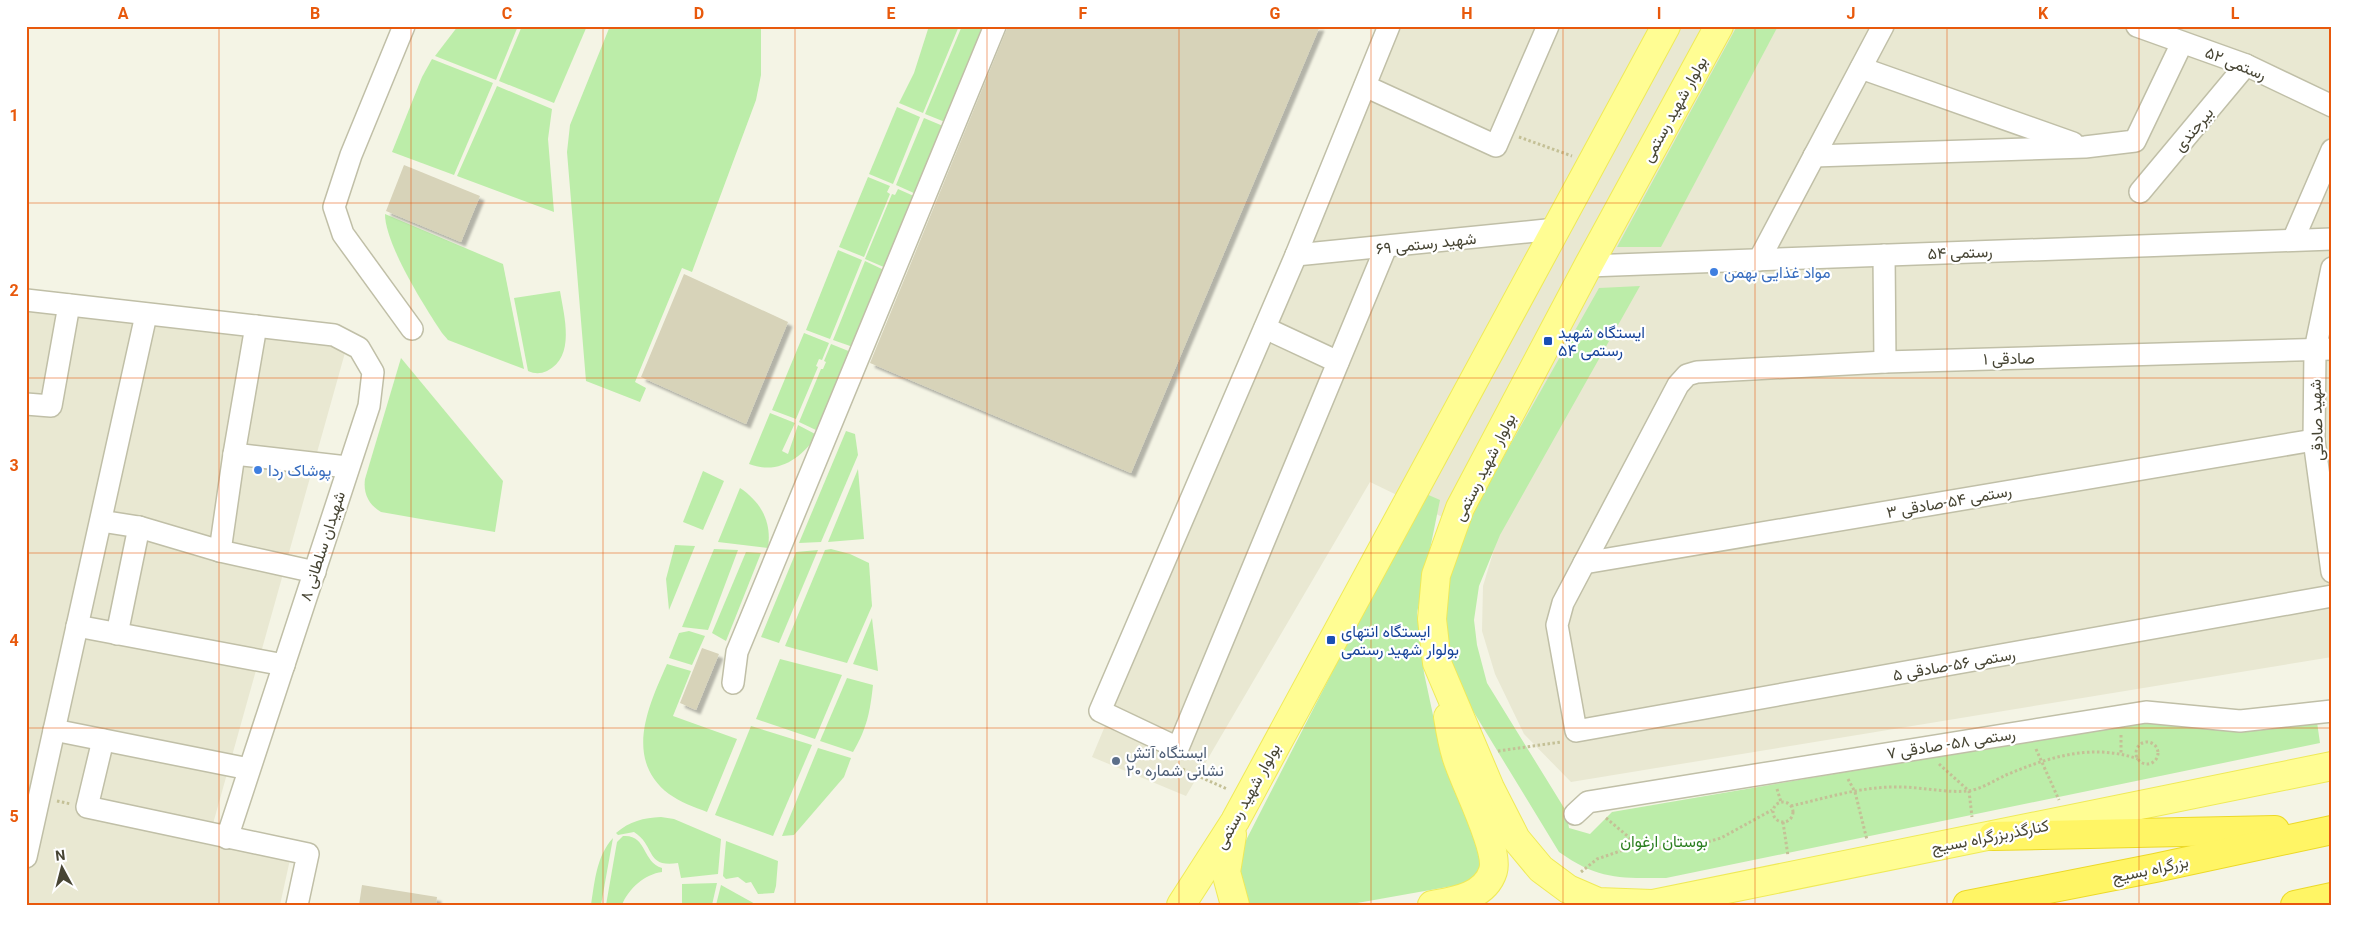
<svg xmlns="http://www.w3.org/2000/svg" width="2358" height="931" font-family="Roboto,Vazirmatn,sans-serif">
<defs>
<filter id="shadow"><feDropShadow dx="4.5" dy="4.5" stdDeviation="1" flood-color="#0004"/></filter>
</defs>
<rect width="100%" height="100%" fill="#f4f4e5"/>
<g fill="#e9e8d2">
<path d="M1399,26H2332V657L1571,782L1524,734L1495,674L1482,631L1483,586L1496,543L1370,482L1186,796L1092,757Z"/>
<path d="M26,306L348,342L209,838L291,855L280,905H26Z"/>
</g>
<g fill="#bceda9">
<path d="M458,26H518L496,80L435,56Z"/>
<path d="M522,26H587L554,103L499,81Z"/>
<path d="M610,26H761V75L756,100L692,272L682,268L635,382L646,388L640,402L586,381L567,152L570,125Z"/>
<path d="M929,26H959L923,113L899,103L914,73Z"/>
<path d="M962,26H984L945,122L925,114Z"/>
<path d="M1737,26H1778L1661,247H1617Z"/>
<path d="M432,59L493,83L454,175L392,152L422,77Z"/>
<path d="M497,86L552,109L548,139L554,212L457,176Z"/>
<path d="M897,107L920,117L893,184L869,174Z"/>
<path d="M924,118L943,126L916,194L896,185Z"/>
<path d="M868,177L890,186L887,192L890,194L864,257L839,247Z"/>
<path d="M898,189L916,197L886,268L865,259L892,194L895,195Z"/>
<path d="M385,214L503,264L524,369L448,340L442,333C424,306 385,244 385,214Z"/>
<path d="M838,250L862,260L830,339L806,330Z"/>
<path d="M865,261L884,270L853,347L833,340Z"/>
<path d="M1640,286L1500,535L1479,586L1474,620L1477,645L1487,683L1566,811L1569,828L1590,834L1612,812L2150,720L2317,722L2320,743L1666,878C1619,878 1599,880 1559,852L1456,683L1443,643L1447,578L1470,516L1599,288Z"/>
<path d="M560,291C564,316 576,357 547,371C540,374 535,374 528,371L514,298Z"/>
<path d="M804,333L829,343L822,360L819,359L816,366L818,367L796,419L772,410Z"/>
<path d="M831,344L851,352L818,431L799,422L821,369H823L826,362L824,361Z"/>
<path d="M401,358L503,481L495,532L381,512C369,505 363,494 365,479Z"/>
<path d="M770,413L795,423L782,451L788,454L798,425L817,435C801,459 778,475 749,464Z"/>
<path d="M846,431L855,434L858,455L821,542L799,543Z"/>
<path d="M858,469L864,539L828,542Z"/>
<path d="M703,471L724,481L703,530L683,522Z"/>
<path d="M740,488C761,502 772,522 768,548L718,542Z"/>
<path d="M1424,493L1440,500L1417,613L1424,673L1436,729L1483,852L1479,872L1464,884L1346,905H1249C1233,885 1237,875 1240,852Z"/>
<path d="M675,545L695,546L669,610L666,579Z"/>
<path d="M714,549L738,550L708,630L682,627Z"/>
<path d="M831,549L850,554L869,563L872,606L847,663L785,646L825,550Z"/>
<path d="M818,550L779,643L761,637L796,552Z"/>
<path d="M746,552L761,553L726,641L712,633Z"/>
<path d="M872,618L878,671L853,664Z"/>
<path d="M689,631L705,636L692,665L669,658L679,633Z"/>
<path d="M780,659L842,675L815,739L756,719Z"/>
<path d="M667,664L691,671L673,716L737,739L707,812C694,807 680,802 669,794C623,759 649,705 667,664Z"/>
<path d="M847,678L873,685C870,712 867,728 853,752L820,741Z"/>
<path d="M751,726L812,745L773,836L715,815Z"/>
<path d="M818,748L851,758L844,777L794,835L782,836Z"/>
<path d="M661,817L674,819L721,839L718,874L681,878L678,863C645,868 656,846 634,832L618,835L616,833C630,821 643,818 661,817Z"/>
<path d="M623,836C647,834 642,862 662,868V872C645,874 628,889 622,905H606L617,842Z"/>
<path d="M613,838L601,905H591C595,881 596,857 613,838Z"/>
<path d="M726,841L778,861L776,886L774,893L758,894L751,882L746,883L738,877L726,879L723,876Z"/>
<path d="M717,883L712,905H682V884Z"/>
<path d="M721,885L757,905H716Z"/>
</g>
<g fill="#d7d3b9" filter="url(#shadow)">
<path d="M1008,26H1320L1131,473L870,363Z"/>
<path d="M404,165L480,196L461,242L386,211Z"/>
<path d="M684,274L788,322L746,424L641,377Z"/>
<path d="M702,648L719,654L696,710L680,703Z"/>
<path d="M362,885L437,897L436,905H359Z"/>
</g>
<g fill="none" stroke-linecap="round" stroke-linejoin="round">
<defs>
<g id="minor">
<path d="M404,26L351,155L334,207L343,234L412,329"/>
<path d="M2137,26L2246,65L2332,106"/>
<path d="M1861,68L2073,143"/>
<path d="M1365,86L1496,146L1548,26"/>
<path d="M1814,156L2085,147L2135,141L2182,43"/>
<path d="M2140,192L2246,65"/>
<path d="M2293,240L2332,150"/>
<path d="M1386,247L1178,748L1100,711L1296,255L1389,26"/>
<path d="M1296,255L1556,229"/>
<path d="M1884,255L1885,362"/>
<path d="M1759,260L1883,26"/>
<path d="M1588,266L2332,239"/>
<path d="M2332,268L2315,350L2314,440L2332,572"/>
<path d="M26,300L334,335L359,348L373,372L369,406L227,838"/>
<path d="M1265,328L1338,362"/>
<path d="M2332,349L1885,362L1697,372L1687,375L1678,385L1563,603L1557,625L1576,731L2332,596"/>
<path d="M26,404L51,406L69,305"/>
<path d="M234,454L347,467"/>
<path d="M101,521L139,527L220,551L315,572"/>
<path d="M220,551L234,454L256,326"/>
<path d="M1584,563L2314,440"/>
<path d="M77,626L284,665"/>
<path d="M117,634L139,527"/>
<path d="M733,683L737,652L995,26"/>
<path d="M54,730L249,769"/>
<path d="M103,740L87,807L308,854L297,905"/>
<path d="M1575,814L1588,802L2146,712L2240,721L2332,711"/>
<path d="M26,857L146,315"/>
</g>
<g id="major">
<path d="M1232,835L1226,872L1235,905"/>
<path d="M1652,904L1598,902L1568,889L1541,869L1516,839L1490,788L1437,663L1432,619L1436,575L1460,508L1588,266L1719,26"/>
<path d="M1181,905L1235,821L1666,26"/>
<path d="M1432,905C1454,901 1485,897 1493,871C1500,848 1463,781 1456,755C1452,742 1450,729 1448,717"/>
<path d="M1648,905L2332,766"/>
</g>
<g id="highway">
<path d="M1993,836L2275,830"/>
<path d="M1967,905L2155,868L2332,830"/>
<path d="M2295,905L2332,897"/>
</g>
</defs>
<use href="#minor" stroke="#c0bfa7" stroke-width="24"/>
<use href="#major" stroke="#efea58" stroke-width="30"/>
<use href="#highway" stroke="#ecd927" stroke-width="30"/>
<g stroke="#c4c096" stroke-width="3" stroke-dasharray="2.5 2.5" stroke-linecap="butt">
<path d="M1519,137L1572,156"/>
<path d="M2332,734V740"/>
<path d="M2121,735V753"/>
<circle cx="2147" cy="753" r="11"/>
<path d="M2036,749L2059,800"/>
<path d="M1498,751L1561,742"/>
<path d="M1939,764L1969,791L1972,817"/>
<path d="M1178,767L1227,789"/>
<path d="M1848,779L1855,792L1867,840"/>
<path d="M1777,789L1781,802"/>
<path d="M57,801L71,804"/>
<circle cx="1783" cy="812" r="10"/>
<path d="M1791,806C1826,798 1863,786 1899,787C1922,787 1945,793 1967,791C1980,790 1995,780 2006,775C2049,757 2092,743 2138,759"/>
<path d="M1606,818L1637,844"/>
<path d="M1783,822L1788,856"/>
<path d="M1581,872L1597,859L1638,845L1668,848L1693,846L1721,838L1772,810"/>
</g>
<use href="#minor" stroke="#fff" stroke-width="21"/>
<use href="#major" stroke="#fffd93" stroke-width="28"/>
<use href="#highway" stroke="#fff565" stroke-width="28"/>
</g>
<path fill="none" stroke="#e8590c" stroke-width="1" stroke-opacity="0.55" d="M219,26V905M411,26V905M603,26V905M795,26V905M987,26V905M1179,26V905M1371,26V905M1563,26V905M1755,26V905M1947,26V905M2139,26V905M26,203H2332M26,378H2332M26,553H2332M26,728H2332"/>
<g fill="#3f7fe0" stroke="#fff" stroke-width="2">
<circle cx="1714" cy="272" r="5"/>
<circle cx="258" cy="470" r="5"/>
</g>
<g fill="#1a4fb4" stroke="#fff" stroke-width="2">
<rect x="1543" y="336" width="10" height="10" rx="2.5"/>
<rect x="1326" y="635" width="10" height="10" rx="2.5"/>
</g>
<circle fill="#5c6f8a" stroke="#fff" stroke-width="2" cx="1116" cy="761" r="5"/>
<g text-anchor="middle" stroke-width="4.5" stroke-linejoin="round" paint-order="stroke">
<g font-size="16" fill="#474534" stroke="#fff">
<text transform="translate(2236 63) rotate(22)" y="6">رستمی ۵۲</text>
<text transform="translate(1674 109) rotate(-61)" y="6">بولوار شهید رستمی</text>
<text transform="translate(2193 129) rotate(-50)" y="6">بیرجندی</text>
<text transform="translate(1426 243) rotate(-6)" y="6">شهید رستمی ۶۹</text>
<text transform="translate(1960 252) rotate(-2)" y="6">رستمی ۵۴</text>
<text transform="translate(2009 358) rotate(-1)" y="6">صادقی ۱</text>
<text transform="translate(2316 420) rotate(-92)" y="6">شهید صادقی</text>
<text transform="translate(1484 467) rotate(-63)" y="6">بولوار شهید رستمی</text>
<text transform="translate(1949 501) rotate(-10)" y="6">رستمی ۵۴-صادقی ۳</text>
<text transform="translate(322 546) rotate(-72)" y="6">شهیدان سلطانی ۸</text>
<text transform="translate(1954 664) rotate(-10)" y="6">رستمی ۵۶-صادقی ۵</text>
<text transform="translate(1951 743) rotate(-9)" y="6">رستمی ۵۸- صادقی ۷</text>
<text transform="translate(1247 796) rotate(-61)" y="6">بولوار شهید رستمی</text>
<text transform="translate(1990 836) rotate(-11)" y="6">کنارگذربزرگراه بسیج</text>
<text transform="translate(2150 869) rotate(-12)" y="6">بزرگراه بسیج</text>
</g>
<g font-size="16" fill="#366cbe" stroke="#fff" text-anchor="start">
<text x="1724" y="278">مواد غذایی بهمن</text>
<text x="268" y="476">پوشاک ردا</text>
</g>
<g font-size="16" fill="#164399" stroke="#fff" text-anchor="start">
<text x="1558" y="338">ایستگاه شهید<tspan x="1558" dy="18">رستمی ۵۴</tspan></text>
<text x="1341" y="637">ایستگاه انتهای<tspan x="1341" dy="18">بولوار شهید رستمی</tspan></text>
</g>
<g font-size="16" fill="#4e5e75" stroke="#fff" text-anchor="start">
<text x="1126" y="758">ایستگاه آتش<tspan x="1126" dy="18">نشانی شماره ۲۰</tspan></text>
</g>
<g font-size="16" fill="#2c7f21" stroke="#fff">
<text x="1664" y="847">بوستان ارغوان</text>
</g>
</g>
<rect width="2358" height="931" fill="none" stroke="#ffffff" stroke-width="55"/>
<g transform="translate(62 868) rotate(353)" stroke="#ffffff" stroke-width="4" paint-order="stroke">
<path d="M0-4L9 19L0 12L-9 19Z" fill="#474534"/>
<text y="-8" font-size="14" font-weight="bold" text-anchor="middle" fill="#474534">N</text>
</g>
<rect x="28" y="28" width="2302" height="876" fill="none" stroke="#e8590c" stroke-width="2"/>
<g font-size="16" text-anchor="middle" font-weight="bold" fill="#e8590c">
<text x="123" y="19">A</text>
<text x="315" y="19">B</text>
<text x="507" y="19">C</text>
<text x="699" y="19">D</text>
<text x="891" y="19">E</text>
<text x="1083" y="19">F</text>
<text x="1275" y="19">G</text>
<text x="1467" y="19">H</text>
<text x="1659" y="19">I</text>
<text x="1851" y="19">J</text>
<text x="2043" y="19">K</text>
<text x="2235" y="19">L</text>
<text x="14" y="121">1</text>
<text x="14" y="296">2</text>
<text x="14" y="471">3</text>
<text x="14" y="646">4</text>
<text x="14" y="822">5</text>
</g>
</svg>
